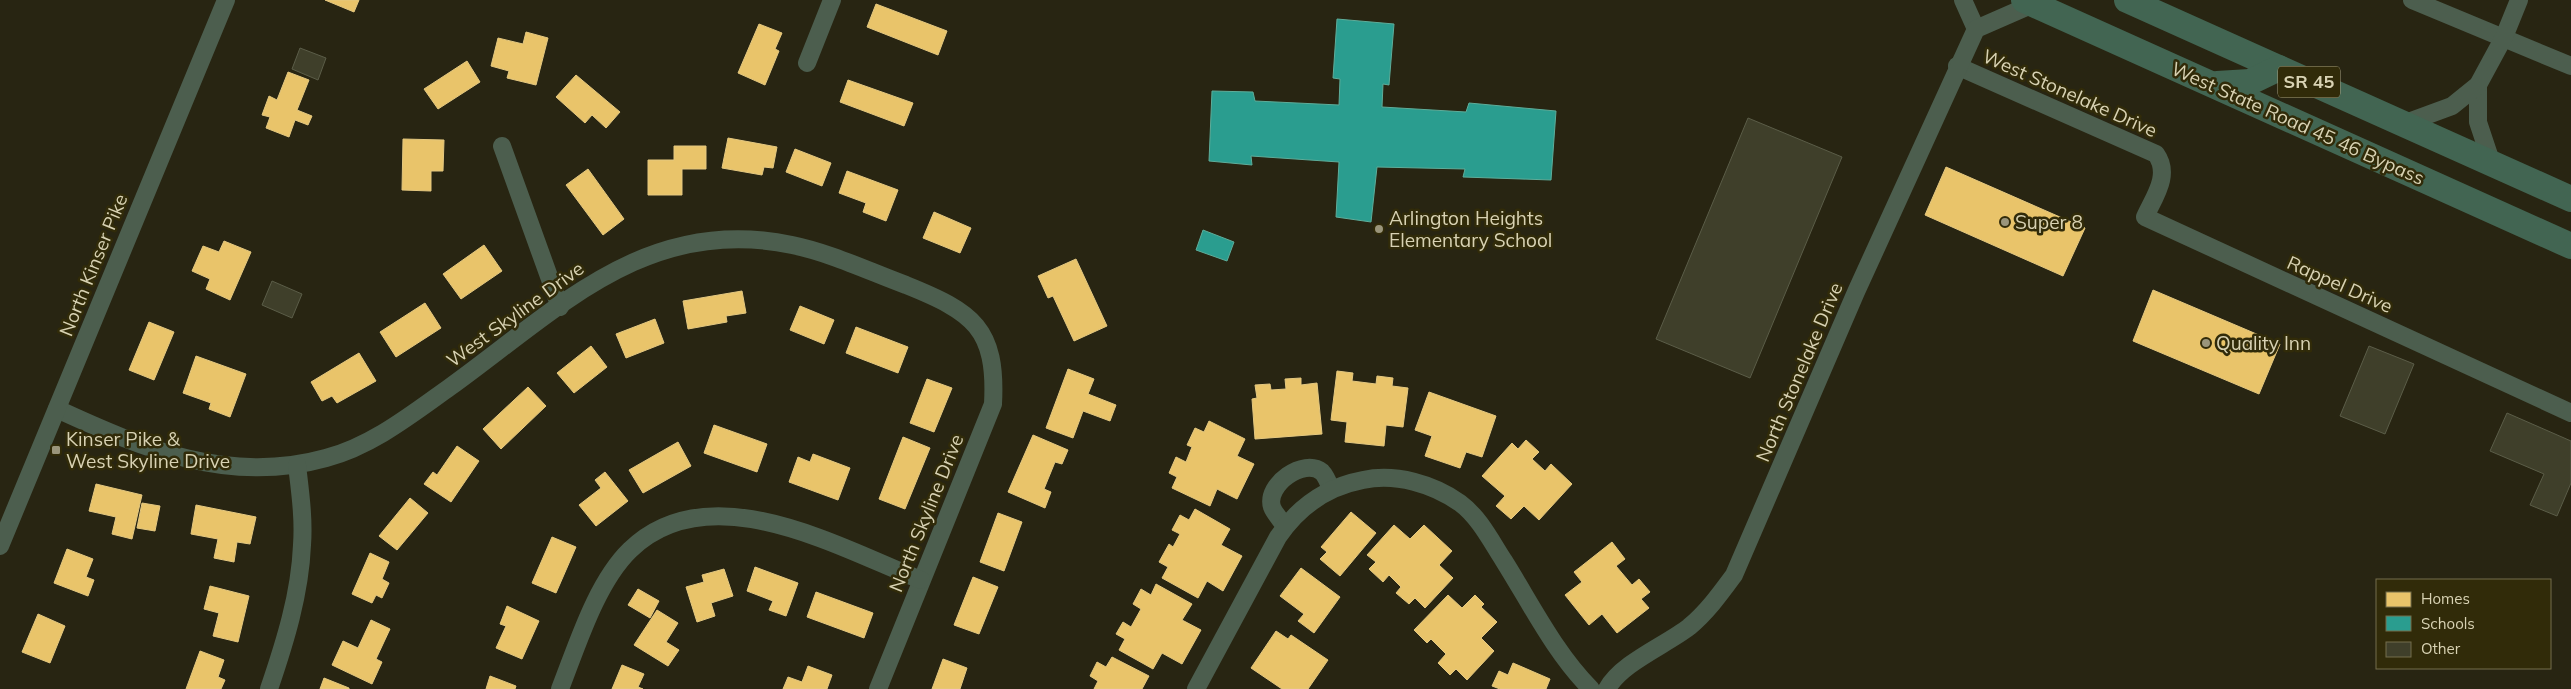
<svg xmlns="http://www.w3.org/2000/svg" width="2571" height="689" font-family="Mulish,sans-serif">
<rect width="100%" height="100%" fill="#282512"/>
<g fill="#e9c46a" stroke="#e4c880">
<path d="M325,0H359L354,12Z"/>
<path d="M876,4L947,31L938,55L867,27Z"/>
<path d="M759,24L782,33L775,49L779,51L765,85L738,73Z"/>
<path d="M526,32L548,38L536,85L507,78L509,71L491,66L498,38L523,44Z"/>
<path d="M467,61L480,82L438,109L424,89Z"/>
<path d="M288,72L309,80L297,110L312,116L308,125L295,120L289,137L266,128L270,117L262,115L269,96L277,100Z"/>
<path d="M576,75L620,112L606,128L592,115L585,123L556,97Z"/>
<path d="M848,80L913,103L904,126L840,102Z"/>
<path d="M728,138L777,147L773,168L764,167L762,175L722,168Z"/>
<path d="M403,139L444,140L443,171H431V191L402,190Z"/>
<path d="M674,146H706V169H682V195H648V160H674Z"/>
<path d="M795,149L831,163L822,186L786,172Z"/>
<path d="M1946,167L2085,228L2063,276L1925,215Z"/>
<path d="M588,169L624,219L603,235L566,185Z"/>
<path d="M847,171L898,190L886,221L863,212L866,203L839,193Z"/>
<path d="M934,212L971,228L960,253L923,238Z"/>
<path d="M224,241L251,252L230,300L206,289L210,279L192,271L203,246L219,252Z"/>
<path d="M484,245L502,271L461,299L443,274Z"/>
<path d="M1076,259L1107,326L1074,341L1053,296L1048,298L1038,276Z"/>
<path d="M2153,290L2280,344L2259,394L2133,341Z"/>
<path d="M742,291L746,313L726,316L727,322L688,329L683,301Z"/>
<path d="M425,303L441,328L396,357L380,332Z"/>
<path d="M800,306L834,320L824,344L790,330Z"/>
<path d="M655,319L664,343L626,358L616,334Z"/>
<path d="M149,322L174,332L154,380L129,370Z"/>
<path d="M856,327L908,347L898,373L846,353Z"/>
<path d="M591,346L607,367L574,393L557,373Z"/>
<path d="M359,353L376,381L337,403L332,396L322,401L311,382Z"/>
<path d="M196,356L246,374L230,417L209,409L211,403L183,393Z"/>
<path d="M1068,369L1094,379L1088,394L1116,405L1110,421L1083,411L1073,438L1046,428Z"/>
<path d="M1337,371L1353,373L1352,381L1376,384L1377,376L1393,378L1392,386L1408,388L1403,427L1386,425L1384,446L1345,442L1347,422L1331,420Z"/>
<path d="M1301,378V385L1317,383L1322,434L1255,439L1252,399L1257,398L1255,385L1270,384L1271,390L1286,389L1285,379Z"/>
<path d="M927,379L952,388L934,432L910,423Z"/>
<path d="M528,387L546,406L501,449L483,429Z"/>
<path d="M1429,392L1496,416L1482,457L1466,452L1460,468L1425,456L1432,436L1415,430Z"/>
<path d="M1209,421L1245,439L1237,456L1254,464L1237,499L1217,489L1210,506L1172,488L1177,477L1169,473L1176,457L1186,462L1192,447L1187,445L1195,428L1204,432Z"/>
<path d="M714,425L767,444L757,472L704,453Z"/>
<path d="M1033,435L1068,450L1062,464L1055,462L1044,489L1051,492L1045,508L1008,492Z"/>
<path d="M903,437L930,448L905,509L879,499Z"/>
<path d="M1526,440L1539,452L1532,459L1545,471L1551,464L1572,484L1539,520L1524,506L1511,519L1496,506L1505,496L1482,476L1512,443L1518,449Z"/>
<path d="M678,442L691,466L643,493L629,470Z"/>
<path d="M457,446L479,461L451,502L424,484L433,472L437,475Z"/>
<path d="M813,454L850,468L838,500L789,482L798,457L810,462Z"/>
<path d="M605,472L628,501L596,526L579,505L601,488L595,480Z"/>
<path d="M96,484L142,495L132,539L112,534L116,517L89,511Z"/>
<path d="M410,498L428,513L397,550L379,536Z"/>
<path d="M142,503L160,506L155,531L137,528Z"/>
<path d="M196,505L256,517L250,544L237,542L234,562L214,558L218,539L191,534Z"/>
<path d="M1195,509L1230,529L1221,545L1242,556L1223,591L1207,581L1198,598L1162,578L1168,567L1159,562L1169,544L1173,547L1180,534L1172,530L1180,515L1189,520Z"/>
<path d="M1351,512L1376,533L1340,576L1320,559L1327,552L1321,547Z"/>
<path d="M998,513L1022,522L1004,571L980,562Z"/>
<path d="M1394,525L1410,539L1424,525L1452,551L1439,565L1453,578L1425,608L1415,598L1409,604L1396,593L1401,587L1389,575L1383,582L1369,569L1376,562L1367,555Z"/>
<path d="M552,537L576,547L556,593L532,583Z"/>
<path d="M1612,542L1625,559L1616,566L1632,585L1639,579L1650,592L1641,599L1649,608L1617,633L1602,614L1589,625L1565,595L1582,582L1574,572Z"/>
<path d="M67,549L93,559L86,577L94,580L88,596L54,583Z"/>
<path d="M370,553L389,562L382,579L389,583L382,598L376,595L372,603L352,594Z"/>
<path d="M755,567L798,583L786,616L769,610L773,601L747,591Z"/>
<path d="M1301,568L1340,597L1314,633L1298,621L1304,614L1280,596Z"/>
<path d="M724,569L733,596L711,603L715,616L697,622L686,587L704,582L702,575Z"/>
<path d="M973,577L998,587L979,634L954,625Z"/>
<path d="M1156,584L1192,604L1182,620L1201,630L1182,664L1162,653L1153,669L1119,650L1125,639L1116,634L1123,622L1131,627L1141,609L1133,604L1141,589L1151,595Z"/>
<path d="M210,586L249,596L238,642L213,636L219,613L204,609Z"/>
<path d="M638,589L659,601L650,618L628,605Z"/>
<path d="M816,592L873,613L864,638L807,617Z"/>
<path d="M1448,595L1462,608L1475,595L1484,604L1481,607L1497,622L1481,638L1494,651L1467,680L1456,669L1450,675L1438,663L1446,654L1431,639L1427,643L1414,630Z"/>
<path d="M507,606L539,621L522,659L496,648L506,626L500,624Z"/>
<path d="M657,610L678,623L666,642L679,650L668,666L634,645Z"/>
<path d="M38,614L65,626L50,663L22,652Z"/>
<path d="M371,620L390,629L376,659L382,662L372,684L332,665L343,641L358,648Z"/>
<path d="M1276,631L1288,639L1291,635L1328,660L1308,689H1282L1251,668Z"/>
<path d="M200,651L224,660L218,677L225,680L221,689H186Z"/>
<path d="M1112,657L1149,676L1142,689H1094L1098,681L1090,676L1097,662L1106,667Z"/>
<path d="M943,659L967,668L960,689H932Z"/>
<path d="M1513,663L1550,679L1546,689H1500L1492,686L1499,671L1508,675Z"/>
<path d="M622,665L644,674L638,687L643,689H612Z"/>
<path d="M808,666L832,675L827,689H783L788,677L802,682Z"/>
<path d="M490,676L516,686L515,689H486Z"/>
<path d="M324,678L349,688V689H320Z"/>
</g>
<g fill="#2a9d8f" stroke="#5ead9a">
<path d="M1337,19L1394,24L1389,85L1383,84L1382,107L1466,112L1469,103L1556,111L1551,180L1463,177L1465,169L1377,167L1371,222L1336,217L1339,162L1251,156L1252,165L1209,161L1212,91L1253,92L1255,101L1339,105L1340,79L1333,78Z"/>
<path d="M1203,230L1234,242L1227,261L1196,250Z"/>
</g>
<g fill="#3f3f2a" stroke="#5b5d48">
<path d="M300,48L326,58L318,80L292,69Z"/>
<path d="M1748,118L1842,157L1750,378L1656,339Z"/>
<path d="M272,281L302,294L292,318L262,305Z"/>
<path d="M2369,346L2414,364L2385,434L2340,416Z"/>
<path d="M2507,413L2571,441V483L2557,516L2530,505L2544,474L2490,451Z"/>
</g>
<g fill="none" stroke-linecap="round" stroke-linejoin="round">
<g stroke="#4c5e4e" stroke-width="18">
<path d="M1963,0L1976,29"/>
<path d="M2412,0L2571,66"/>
<path d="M807,63L832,0"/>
<path d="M1957,66L2156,154C2171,175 2154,197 2145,217L2571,413"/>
<path d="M2478,85V122L2492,164"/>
<path d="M2403,124L2452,106L2478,85L2504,37L2519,0"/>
<path d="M502,146L560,307"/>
<path d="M57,409C144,449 229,485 326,458C372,446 412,414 450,387C557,310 647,214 792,245C831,253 868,271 906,285C973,312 997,328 993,404L878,689"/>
<path d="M1285,526C1281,520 1274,513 1272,507C1265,485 1304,457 1322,472C1326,476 1329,484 1331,489"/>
<path d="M0,546L226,0"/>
<path d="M269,689C285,642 300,594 302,545C304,518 300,491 297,465"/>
<path d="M560,689C577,646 596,583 630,550C709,473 838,547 921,580"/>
<path d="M1196,689L1278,537C1299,506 1326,487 1363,480C1396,473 1433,484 1460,503C1479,517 1491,541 1504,561C1531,604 1555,653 1591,689"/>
<path d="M1607,689C1621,663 1666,645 1689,627C1707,612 1720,594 1734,575L1856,292L1976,29L2033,4"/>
</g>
<g stroke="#426552" stroke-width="26">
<path d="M2024,0L2571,246"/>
<path d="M2127,0L2571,199"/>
<path d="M2217,84L2250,82L2279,68"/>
</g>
</g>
<g fill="#9a957b" stroke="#312b09" stroke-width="2">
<circle cx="2005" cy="222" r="5"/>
<circle cx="1379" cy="229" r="5"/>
<circle cx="2206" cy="343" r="5"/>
<rect x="51" y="445" width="10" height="10" rx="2.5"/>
</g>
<g text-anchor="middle" stroke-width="5" stroke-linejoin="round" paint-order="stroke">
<rect fill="#312b09" stroke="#a6a080" stroke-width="1" x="2278" y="66.5" width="62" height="31" rx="4"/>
<g font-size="18" font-weight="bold" fill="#d8d2b3">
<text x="2309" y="88">SR 45</text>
</g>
<g font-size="19" fill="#d8d2b3" stroke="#312b09">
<text transform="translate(2070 93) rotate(24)" y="7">West Stonelake Drive</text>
<text transform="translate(2298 123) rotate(24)" y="7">West State Road 45 46 Bypass</text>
<text transform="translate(93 265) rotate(-68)" y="7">North Kinser Pike</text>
<text transform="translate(2340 284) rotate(24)" y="7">Rappel Drive</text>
<text transform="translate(515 314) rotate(-36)" y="7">West Skyline Drive</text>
<text transform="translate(1799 372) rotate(-67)" y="7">North Stonelake Drive</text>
<text transform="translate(926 513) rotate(-68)" y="7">North Skyline Drive</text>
</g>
<g font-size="19" fill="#d8d2b3" stroke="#312b09" text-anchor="start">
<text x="1389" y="225">Arlington Heights<tspan x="1389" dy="22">Elementary School</tspan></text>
<text x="2015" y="229">Super 8</text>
<text x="2216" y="350">Quality Inn</text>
<text x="66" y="446">Kinser Pike &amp;<tspan x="66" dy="22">West Skyline Drive</tspan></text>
</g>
</g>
<rect x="2376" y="579" width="175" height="90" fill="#312b09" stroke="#746e4d"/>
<rect x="2386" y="592" width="25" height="15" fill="#e9c46a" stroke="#746e4d"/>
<text x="2421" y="604" font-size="15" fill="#d8d2b3">Homes</text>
<rect x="2386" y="616" width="25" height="15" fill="#2a9d8f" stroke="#746e4d"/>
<text x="2421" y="629" font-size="15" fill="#d8d2b3">Schools</text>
<rect x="2386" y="642" width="25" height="15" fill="#3f3f2a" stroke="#746e4d"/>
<text x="2421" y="654" font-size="15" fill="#d8d2b3">Other</text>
</svg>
